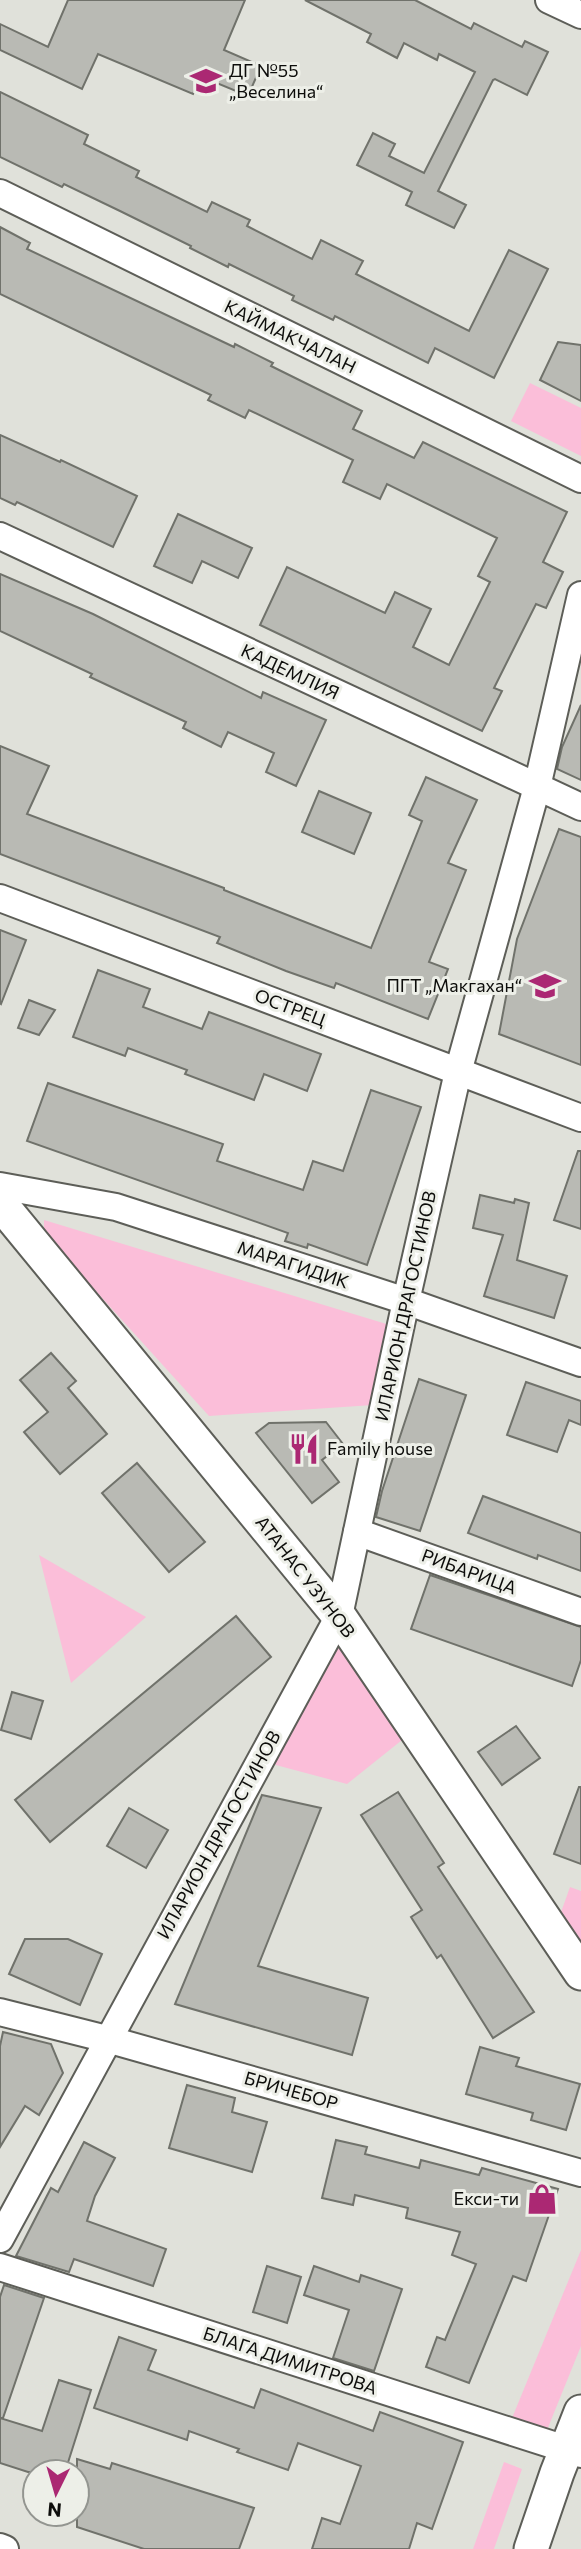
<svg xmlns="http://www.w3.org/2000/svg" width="581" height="2549" font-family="Commissioner,sans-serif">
<rect width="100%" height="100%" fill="#e0e1da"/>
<g fill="#fbbed9">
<path d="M530,383L581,408V456L511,421Z"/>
<path d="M44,1220L393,1326L373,1405L209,1416L44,1234Z"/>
<path d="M39,1555L146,1617L71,1683Z"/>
<path d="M339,1639L407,1736L347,1784L272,1764Z"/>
<path d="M570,1887L581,1891V1946L560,1915Z"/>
<path d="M581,2250V2346L545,2435L510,2423Z"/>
<path d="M504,2462L522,2469L494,2549H473Z"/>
</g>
<g fill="#b9bab4" stroke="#70726b" stroke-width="2">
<path d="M68,0H245L224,50L261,66L248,96L200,76L193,94L98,54L82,89L0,50V24L48,47Z"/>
<path d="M305,0H415L471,29L474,23L522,47L525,41L548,52L527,95L495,79L493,80L438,191L466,205L454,228L406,205L412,192L357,165L373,133L395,144L389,156L424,173L475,72L439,54L437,60L404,43L397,58L367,42L371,34Z"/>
<path d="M0,92L88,135L84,144L139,171L136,177L207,212L212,202L250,220L247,226L312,259L321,240L363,261L356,274L469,331L509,250L548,269L494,378L435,348L428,363L335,316L333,320L292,300L294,296L229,264L228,267L190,248L191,246L120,211L64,184L62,187L0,157Z"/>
<path d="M0,227L30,243L27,249L234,347L235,344L273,363L271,366L362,411L353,429L414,458L423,442L567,512L543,562L563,572L546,608L536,604L494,688L502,691L482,731L260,625L287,567L385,613L395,592L431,609L413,647L449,665L490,582L478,576L497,538L387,484L380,499L343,482L353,460L249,410L245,418L208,400L211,395L0,294Z"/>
<path d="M558,342L581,345V401L540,380Z"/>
<path d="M0,435L60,462L61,460L137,496L113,547L17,502L15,505L0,498Z"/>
<path d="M178,514L252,548L238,578L202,561L192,583L154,566Z"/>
<path d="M0,574L93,614L261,698L263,692L326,720L296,786L266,772L274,753L228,732L221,747L183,728L186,722L90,677L92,674L0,631Z"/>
<path d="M581,705V780L557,769L562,747Z"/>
<path d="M0,746L49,766L27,814L224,888V890L371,948L422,821L409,815L426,777L477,800L448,863L466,870L429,962L448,969L428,1019L336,983L334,988L286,971L217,943L220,937L0,854Z"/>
<path d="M319,791L371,813L354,854L302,832Z"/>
<path d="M559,829L581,837V1065L499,1034L517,939Z"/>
<path d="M0,930L26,940L1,1004L0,1003Z"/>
<path d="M98,970L150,989L143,1007L202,1029L209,1012L321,1054L307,1091L264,1074L254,1100L185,1074L187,1070L128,1048L125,1056L73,1037Z"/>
<path d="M29,1000L55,1010L39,1035L18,1028Z"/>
<path d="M48,1083L223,1144L217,1161L303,1190L313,1161L343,1171L371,1090L421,1107L367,1265L308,1244L307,1248L285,1241L288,1233L27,1141Z"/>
<path d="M578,1151H581V1229L554,1220Z"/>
<path d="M480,1195L514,1203L515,1199L529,1203L517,1260L567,1276L554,1318L484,1296L503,1235L473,1228Z"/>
<path d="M51,1353L76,1381L68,1388L107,1434L60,1474L24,1432L48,1412L20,1380Z"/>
<path d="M419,1379L466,1395L420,1531L376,1517L382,1491Z"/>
<path d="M526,1382L581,1401V1425L569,1420L557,1452L507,1435Z"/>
<path d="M326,1422L343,1444L322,1460L339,1482L312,1503L256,1433L269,1423Z"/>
<path d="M137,1463L205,1542L169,1572L102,1493Z"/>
<path d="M483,1496L581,1533V1571L538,1555L537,1559L468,1533Z"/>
<path d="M430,1575L581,1627V1660L572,1686L411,1629Z"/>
<path d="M236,1616L271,1657L50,1842L15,1800Z"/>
<path d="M12,1692L43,1701L31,1739L1,1730Z"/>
<path d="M516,1726L540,1758L502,1785L478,1752Z"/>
<path d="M579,1787H581V1864L554,1854Z"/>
<path d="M398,1792L444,1863L438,1867L534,2012L493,2038L441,1955L437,1958L411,1917L422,1910L361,1815Z"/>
<path d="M262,1795L321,1808L258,1966L368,1998L352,2055L175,2004Z"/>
<path d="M129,1808L168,1830L146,1868L107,1846Z"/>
<path d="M25,1939H68L102,1954L80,2005L9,1974Z"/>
<path d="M3,2032L51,2044L63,2073L39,2115L25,2106L0,2147V2046Z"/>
<path d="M480,2047L519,2058L516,2066L580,2084L566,2130L531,2120L533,2113L466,2094Z"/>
<path d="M187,2085L235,2098L232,2112L267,2122L252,2172L169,2148Z"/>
<path d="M336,2140L367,2147L365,2154L419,2168L421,2160L479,2175L482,2168L558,2189L526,2281L513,2276L469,2383L426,2367L437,2337L445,2340L476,2264L452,2255L460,2232L406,2218L408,2208L355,2195L353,2205L322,2198Z"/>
<path d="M84,2142L115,2158L95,2196L87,2221L166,2249L153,2286L74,2259L69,2272L16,2256L51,2188L58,2192Z"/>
<path d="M267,2266L301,2277L287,2323L253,2312Z"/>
<path d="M314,2266L359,2282L361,2275L402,2289L374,2371L333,2358L349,2310L304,2295Z"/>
<path d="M4,2285L44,2298L3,2418H0V2297Z"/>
<path d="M119,2337L156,2350L148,2370L254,2408L261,2389L373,2431L380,2412L463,2442L432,2529L417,2523L409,2549H312L322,2518L340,2524L361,2466L298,2443L288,2470L237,2452L239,2449L189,2431L187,2440L94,2408Z"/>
<path d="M59,2380L91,2390L65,2472H28L0,2463V2418L42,2431Z"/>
<path d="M77,2459L110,2469L112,2463L254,2508L239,2549H144L77,2527Z"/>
</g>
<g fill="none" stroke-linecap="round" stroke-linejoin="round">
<defs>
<g id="minor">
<path d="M549,0L581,15"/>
<path d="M0,193L581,479"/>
<path d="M0,536L581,807"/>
<path d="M0,898L581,1118"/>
<path d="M0,1186L116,1207L406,1301L581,1363"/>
<path d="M357,1532L581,1612"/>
<path d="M0,2012L107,2039L581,2173"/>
<path d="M0,2239L339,1616L406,1301L458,1072L537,787L581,595"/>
<path d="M0,2267L581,2454"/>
<path d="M0,2547L5,2549"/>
</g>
<g id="tertiary">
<path d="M0,1203L339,1616L581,1973"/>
<path d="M531,2549L557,2473L581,2412"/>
</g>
</defs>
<use href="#minor" stroke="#5d5e58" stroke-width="30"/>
<use href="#tertiary" stroke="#5d5e58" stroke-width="37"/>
<use href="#minor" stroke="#fff" stroke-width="26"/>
<use href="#tertiary" stroke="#fff" stroke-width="33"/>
</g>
<defs>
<symbol id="school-bare" viewBox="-9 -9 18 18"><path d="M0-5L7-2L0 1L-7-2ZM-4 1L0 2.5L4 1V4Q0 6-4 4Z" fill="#ab2873" stroke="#edefe8" stroke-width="2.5" paint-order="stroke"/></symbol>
<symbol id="restaurant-bare" viewBox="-9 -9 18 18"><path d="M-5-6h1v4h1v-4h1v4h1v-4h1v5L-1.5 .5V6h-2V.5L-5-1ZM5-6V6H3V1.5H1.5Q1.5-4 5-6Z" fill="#ab2873" stroke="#edefe8" stroke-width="2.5" paint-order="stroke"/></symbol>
<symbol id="shop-bare" viewBox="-9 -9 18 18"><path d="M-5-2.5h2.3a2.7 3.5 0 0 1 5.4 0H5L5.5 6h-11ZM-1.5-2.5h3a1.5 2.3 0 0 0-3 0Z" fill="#ab2873" stroke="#edefe8" stroke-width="2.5" paint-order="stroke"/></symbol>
</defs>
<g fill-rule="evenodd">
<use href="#school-bare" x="184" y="59" width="44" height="44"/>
<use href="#school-bare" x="523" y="964" width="44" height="44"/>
<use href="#restaurant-bare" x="282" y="1427" width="44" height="44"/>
<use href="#shop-bare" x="520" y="2177" width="44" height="44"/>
</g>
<g text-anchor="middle" stroke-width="6" stroke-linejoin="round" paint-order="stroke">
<g font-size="18" fill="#0d0d0b" stroke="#edefe8" text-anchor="start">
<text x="229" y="77">ДГ №55<tspan x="229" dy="21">„Веселина“</tspan></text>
<text x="522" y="992" text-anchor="end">ПГТ „Макгахан“</text>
<text x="327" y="1455">Family house</text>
<text x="519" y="2205" text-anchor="end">Екси-ти</text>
</g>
<g font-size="18" fill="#0d0d0b" stroke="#edefe8">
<text transform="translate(290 337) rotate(26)" y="6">КАЙМАКЧАЛАН</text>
<text transform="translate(290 672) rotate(25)" y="6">КАДЕМЛИЯ</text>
<text transform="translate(290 1008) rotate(21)" y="6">ОСТРЕЦ</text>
<text transform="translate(293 1265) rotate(18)" y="6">МАРАГИДИК</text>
<text transform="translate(406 1306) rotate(-78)" y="6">ИЛАРИОН ДРАГОСТИНОВ</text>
<text transform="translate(469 1572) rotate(20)" y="6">РИБАРИЦА</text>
<text transform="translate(305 1577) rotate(52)" y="6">АТАНАС УЗУНОВ</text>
<text transform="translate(219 1835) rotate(-61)" y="6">ИЛАРИОН ДРАГОСТИНОВ</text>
<text transform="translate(291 2091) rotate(16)" y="6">БРИЧЕБОР</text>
<text transform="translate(290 2361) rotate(18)" y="6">БЛАГА ДИМИТРОВА</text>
</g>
</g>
<g transform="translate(56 2493) rotate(185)"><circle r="33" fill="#edefe8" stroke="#939590" stroke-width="2"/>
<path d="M0-5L12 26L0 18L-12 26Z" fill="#ab2873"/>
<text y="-10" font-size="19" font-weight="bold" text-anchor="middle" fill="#0d0d0b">N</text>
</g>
</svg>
